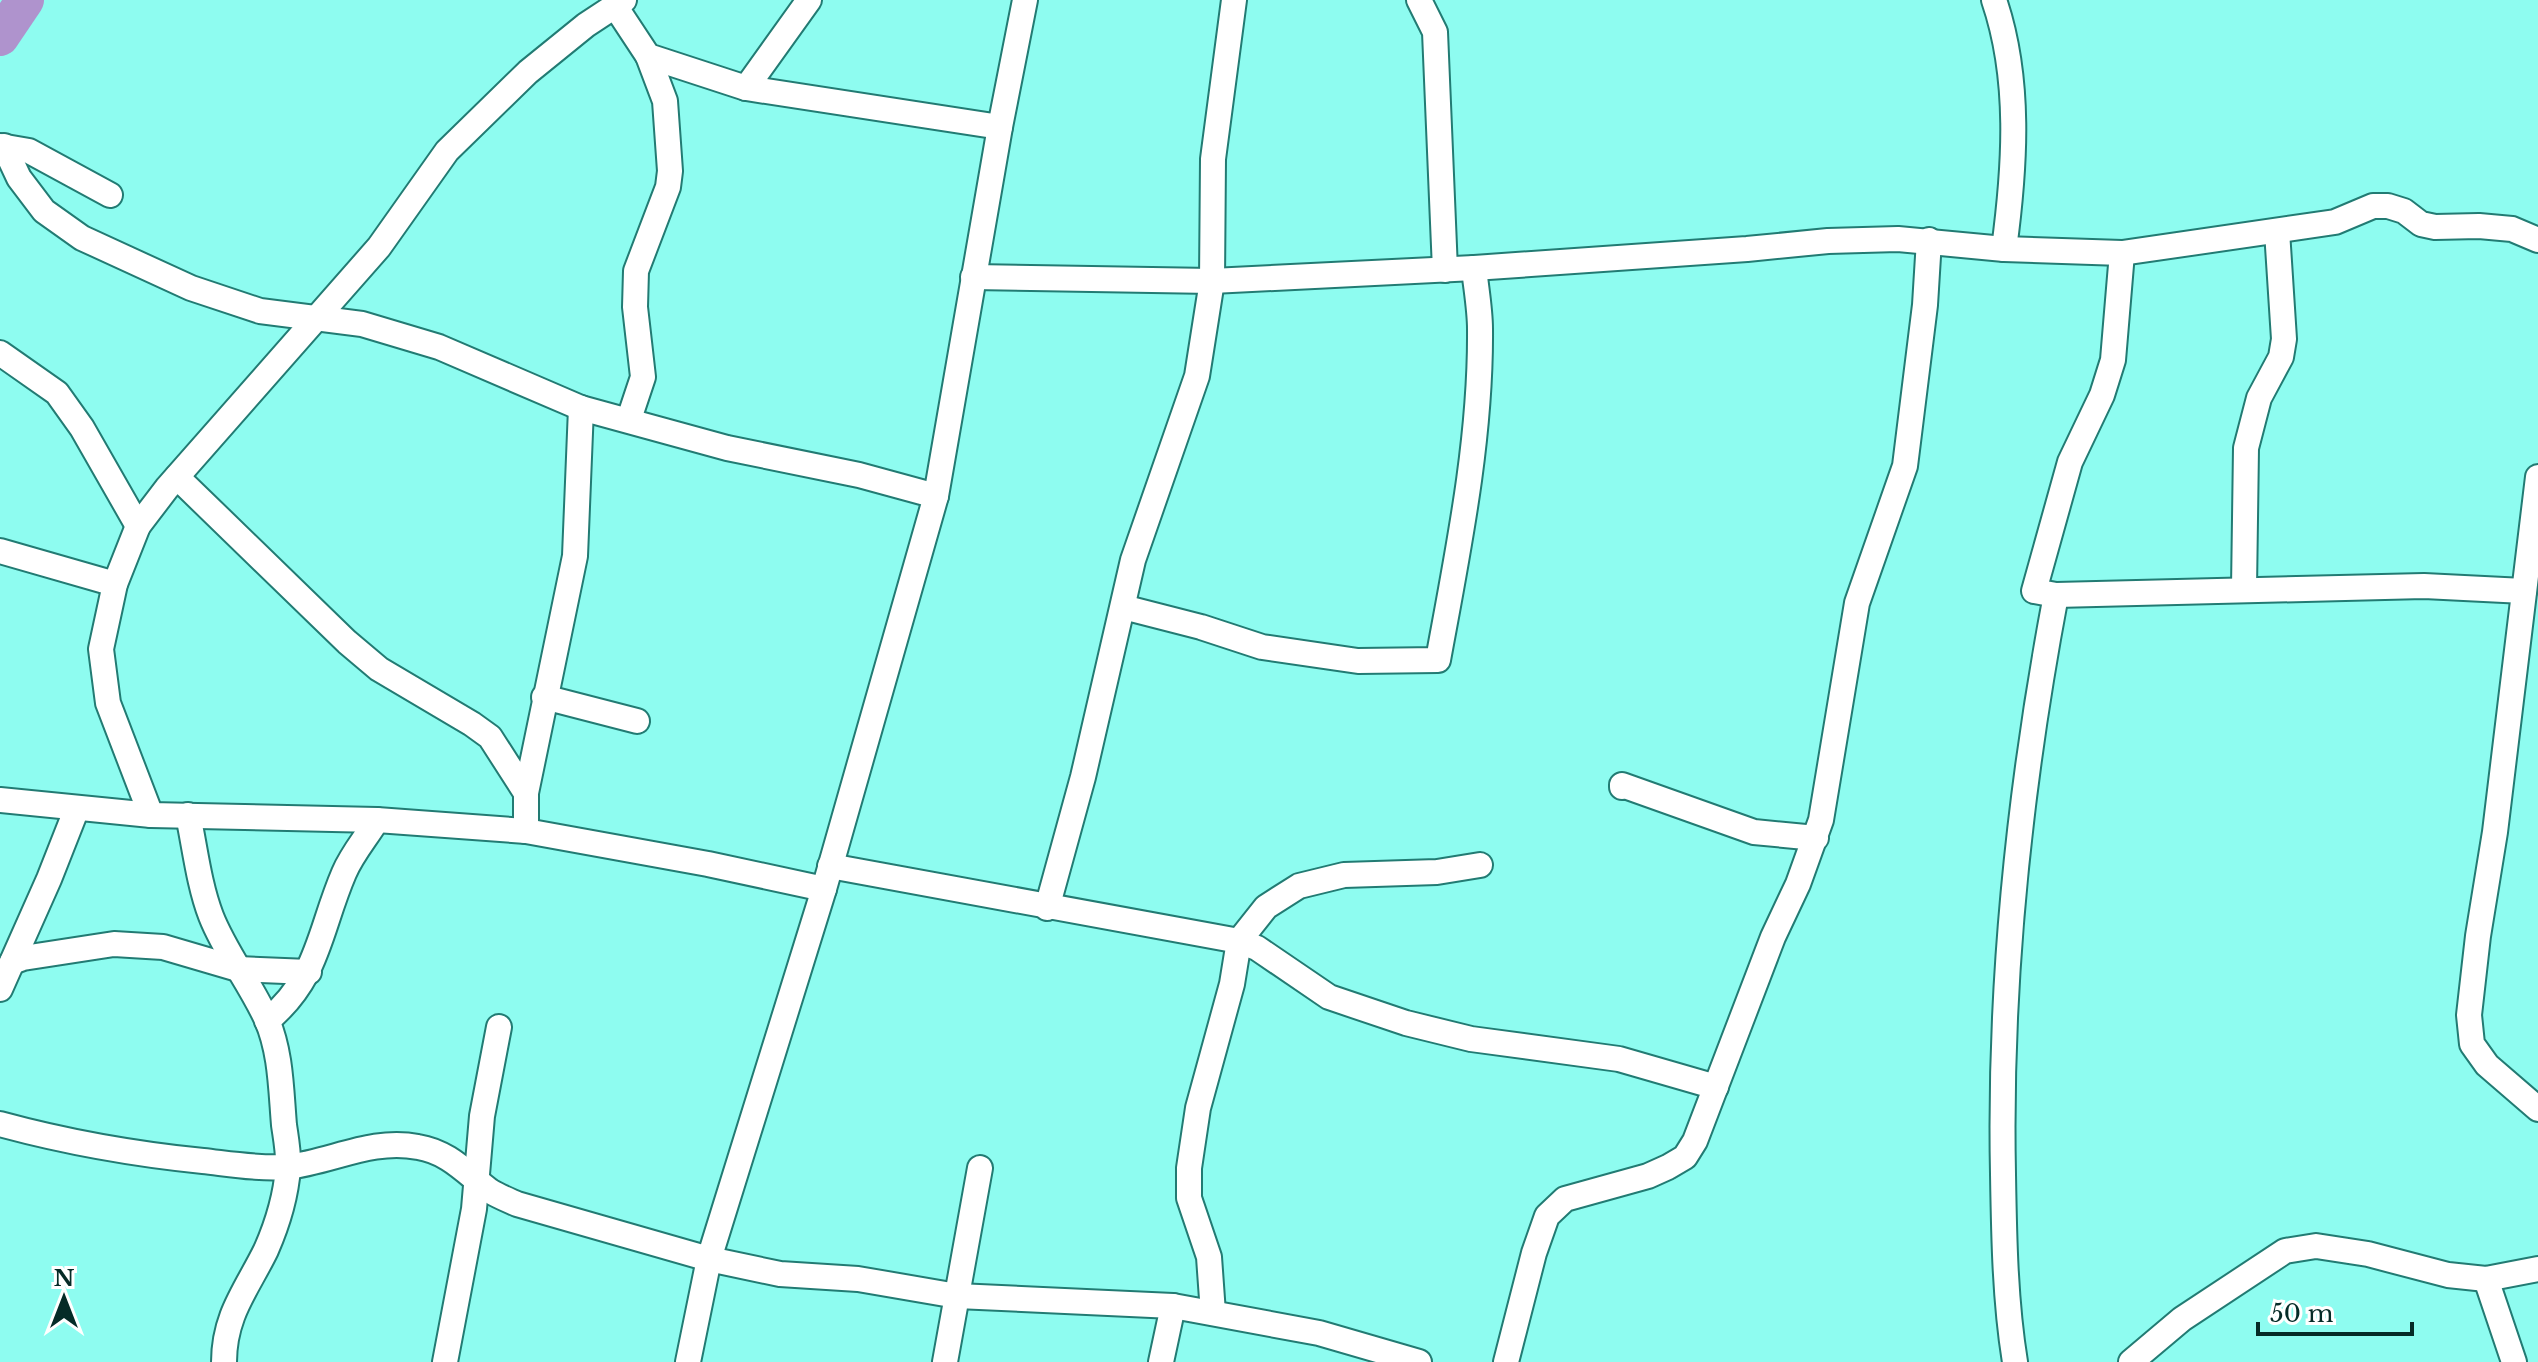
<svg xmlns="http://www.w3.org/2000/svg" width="2538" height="1362" font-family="'Libre Baskerville',serif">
<rect width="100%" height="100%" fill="#8efcf0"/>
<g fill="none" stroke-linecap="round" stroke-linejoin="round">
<path stroke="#af93cd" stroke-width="38" d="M0,37L25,0"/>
<defs>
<g id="minor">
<path d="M1419,0L1435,32L1445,270"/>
<path d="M1994,0C2021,79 2015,167 2004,249"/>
<path d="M615,6L648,56L746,88L1000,127"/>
<path d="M746,88L809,0"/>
<path d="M0,146L29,151L110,195"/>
<path d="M4,146L19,178L44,211L82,238L191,288L260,311L362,324L439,347L581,408L727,448L859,475L936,496"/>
<path d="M2122,253L2113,360L2102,395L2070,462L2034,591L2056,595L2424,586L2524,591"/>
<path d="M973,277L1212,281L1474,268L1747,249L1828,241L1898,239L2004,249L2122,253L2335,222L2373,206H2388L2404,211L2421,224L2435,227L2479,226L2512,229L2538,240"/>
<path d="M0,353L57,393L82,428L138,526"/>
<path d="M629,419L643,377L635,307L636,271L668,187L670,171L665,101L648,56"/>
<path d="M177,477L347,642L379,669L472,724L490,737L526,793"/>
<path d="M2538,477L2495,832L2478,936L2469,1015L2472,1044L2487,1065L2538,1109"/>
<path d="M0,551L115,584"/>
<path d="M2244,589L2246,448L2259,398L2281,357L2284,339L2277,231"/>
<path d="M1123,607L1201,627L1262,647L1358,661L1438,660C1458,551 1481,440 1480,329C1480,309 1476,288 1474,268"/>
<path d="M544,697L637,721"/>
<path d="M1622,787V785L1754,832L1816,838"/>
<path d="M0,800L151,815L377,820L526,831L708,864L824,889"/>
<path d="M151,815L108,703L101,649L115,584L138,526L167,488L379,247L447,151L528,72L586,25L624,0"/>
<path d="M188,815C195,848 199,885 211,916C225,952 250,983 266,1018C281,1051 281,1090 284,1125C286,1139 289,1154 288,1168C286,1195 277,1225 266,1250C247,1289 224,1315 224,1362"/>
<path d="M526,831V793L575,556L581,408"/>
<path d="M830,866L1239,941L1257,948L1329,997L1406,1023L1471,1039L1619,1059L1716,1087"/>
<path d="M1047,908L1083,777L1133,560L1197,376L1212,281L1213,159L1234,0"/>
<path d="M12,962L23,958L114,944L163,947L238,969L309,972"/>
<path d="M0,989L49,879L77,808"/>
<path d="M267,1021C319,978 319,931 344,873C352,854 366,838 377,820"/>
<path d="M0,1124C66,1142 134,1154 203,1161C230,1164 259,1169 287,1167C332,1162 371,1138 418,1147C449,1152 466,1173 490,1191C498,1196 508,1200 517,1204L709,1259L780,1274L858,1279L957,1296L1173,1306L1319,1333L1419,1362"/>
<path d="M2486,1279L2514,1362"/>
<path d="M1213,1313L1209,1257L1189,1198V1168L1198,1108L1232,984L1239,941L1266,907L1299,886L1344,875L1437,872L1480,865"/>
<path d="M445,1362L474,1209L482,1116L499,1027"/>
<path d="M688,1362L709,1259L824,889L936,496L1000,127L1025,0"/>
<path d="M945,1362L980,1168"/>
<path d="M1161,1362L1173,1306"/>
<path d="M1506,1362L1534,1253L1547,1216L1565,1199L1648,1176L1668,1167L1685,1157L1695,1141L1773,937L1798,884L1821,820L1857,603L1905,466L1925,305L1929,240"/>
<path d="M2015,1362C2005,1301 2004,1236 2003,1174C1999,981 2020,785 2056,595"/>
<path d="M2131,1362L2182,1319L2285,1251L2316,1246L2368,1254L2448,1275L2486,1279L2538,1269"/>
</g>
</defs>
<use href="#minor" stroke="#227b73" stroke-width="28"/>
<use href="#minor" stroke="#fff" stroke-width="24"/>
</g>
<g transform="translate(64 1298)" stroke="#ffffff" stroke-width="6" paint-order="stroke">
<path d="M0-6L14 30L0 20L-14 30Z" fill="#052b27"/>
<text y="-12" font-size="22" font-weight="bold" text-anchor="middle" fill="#052b27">N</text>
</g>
<path d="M2258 1322v12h154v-12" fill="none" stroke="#052b27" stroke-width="4"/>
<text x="2270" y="1322" font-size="24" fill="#052b27" stroke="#ffffff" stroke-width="6" paint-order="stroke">50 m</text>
</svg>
